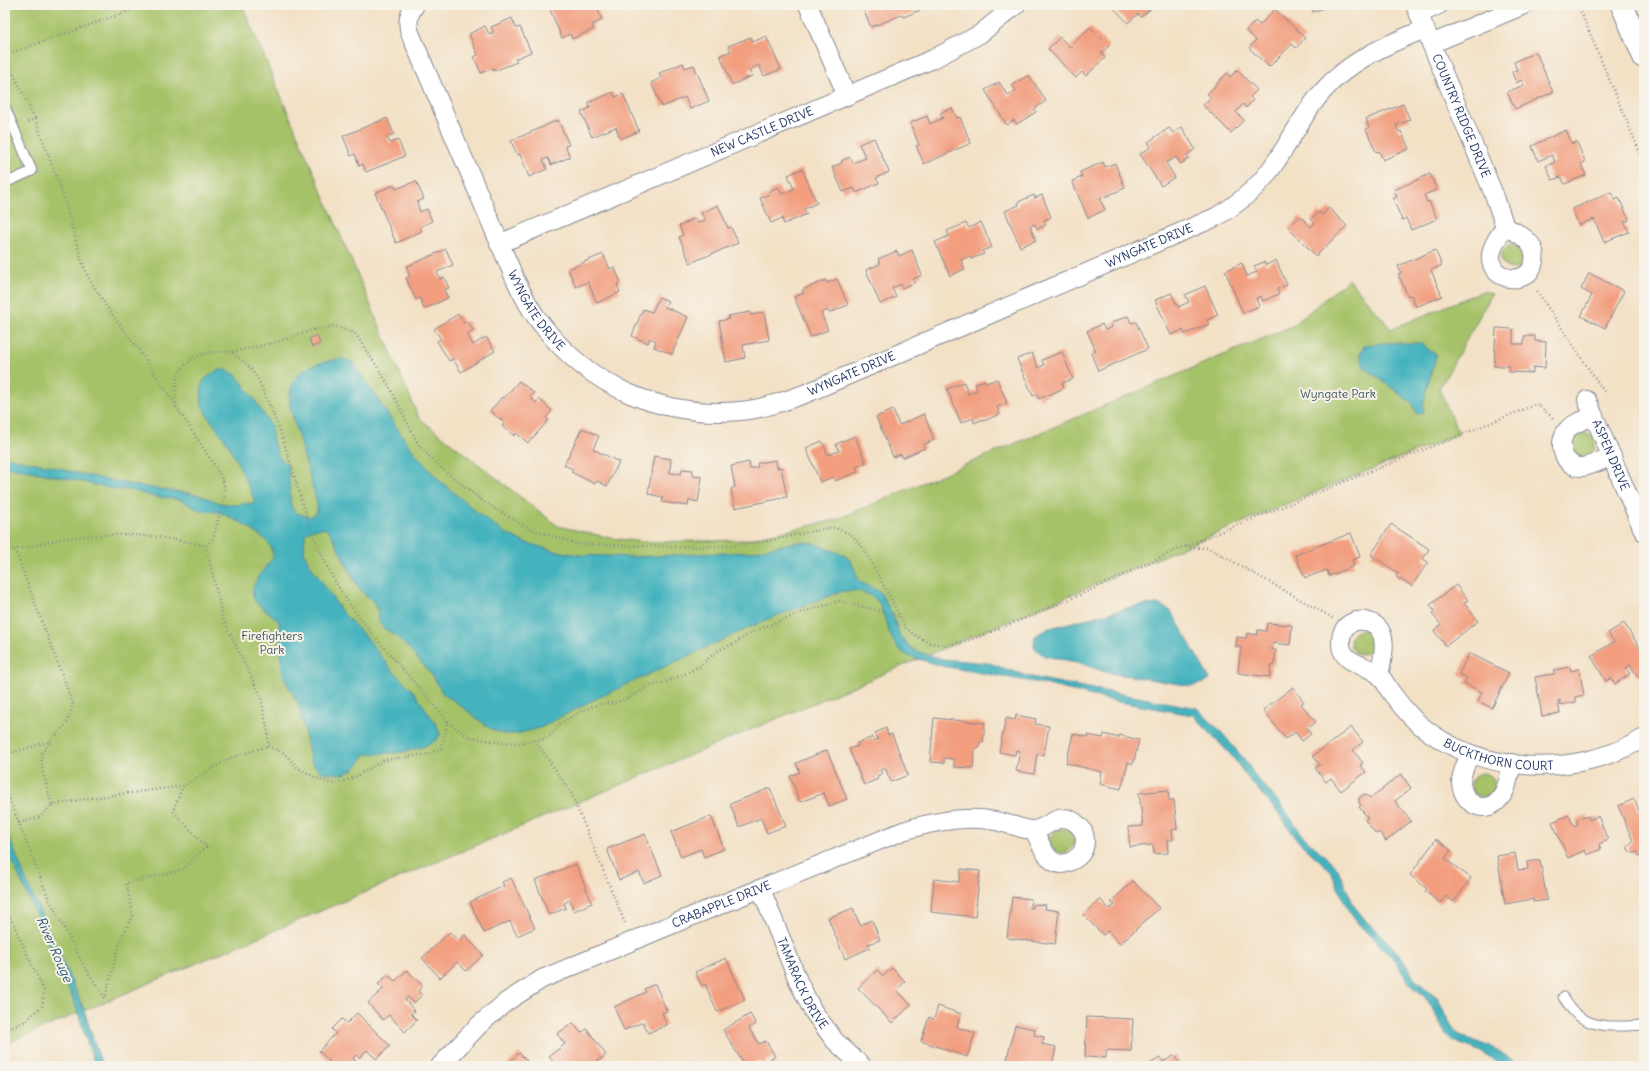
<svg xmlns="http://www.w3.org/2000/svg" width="1649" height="1071" font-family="Delius,sans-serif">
<rect width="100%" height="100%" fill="#f7f3e8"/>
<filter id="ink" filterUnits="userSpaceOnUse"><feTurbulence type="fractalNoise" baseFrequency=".025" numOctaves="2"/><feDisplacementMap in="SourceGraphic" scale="8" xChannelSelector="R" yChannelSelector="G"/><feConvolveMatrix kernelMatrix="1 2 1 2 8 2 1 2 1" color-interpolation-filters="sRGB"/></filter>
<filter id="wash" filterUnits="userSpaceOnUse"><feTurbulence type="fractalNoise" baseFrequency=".012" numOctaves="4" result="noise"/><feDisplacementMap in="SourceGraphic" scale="16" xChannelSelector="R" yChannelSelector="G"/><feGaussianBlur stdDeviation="0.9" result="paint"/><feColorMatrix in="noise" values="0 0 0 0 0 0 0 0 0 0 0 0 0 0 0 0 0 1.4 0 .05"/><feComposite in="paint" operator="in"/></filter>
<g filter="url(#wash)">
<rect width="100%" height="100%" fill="#f3e1c6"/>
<g fill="#a6c268" stroke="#607863">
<path d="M5,5H242L419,418L558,526L611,538L644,542L744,540L835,520L1292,326L1349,279L1391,329L1483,291L1492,294L1439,389L1459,434L1296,500L5,1044Z"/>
<circle cx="1513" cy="257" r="12"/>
<circle cx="1583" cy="445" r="12"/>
<circle cx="1362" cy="642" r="12"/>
<circle cx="1483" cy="785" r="12"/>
<circle cx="1062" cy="841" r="12"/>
</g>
<g fill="#44b3be" stroke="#30718e">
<path d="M1384,343H1420L1436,355C1433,372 1421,397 1424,413L1417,414L1413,404L1364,367L1360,354L1365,345Z"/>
<path d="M343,359L352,362L355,366L410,447L425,465L441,482L478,513L502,531L523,542L555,551L580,555L631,557L748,552L788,544L800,542L813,543L842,554L849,559L855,570L858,581L880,592L891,611L900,636L911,648L918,652L942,659L989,663L1027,676L1051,681L1197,708L1222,733L1248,764L1253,773L1281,805L1304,837L1337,867L1354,906L1366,921L1388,942L1398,953L1416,980L1438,999L1449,1022L1458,1034L1497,1050L1521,1066H1504L1479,1051L1453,1041L1446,1035L1430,1004L1423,995L1411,985L1392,957L1360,926L1348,910L1331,871L1299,842L1275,809L1247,777L1231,755L1193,715L1114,701L1039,683L942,666L909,656C889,648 887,620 879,603C869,591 854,589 840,592L768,619L727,638L589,702L540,728L516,734H503L491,729L453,700L444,695L431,674L411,651L395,635L383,628L379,621L378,610L373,601L364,594L356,584L330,532L324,528L310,530L305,535L304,553L309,563L342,612L367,638L390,668L414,692L436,724L440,735C438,739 435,741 431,743C410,754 390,753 367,754L364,755L360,763L354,769L344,774L328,773L320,771L311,762L299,705L285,680L282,669L279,622C274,615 267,611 260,606C241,591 263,571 273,558V555L271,547L266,540L242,523L219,512L201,511L181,500L170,498L156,497L130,490L112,489L70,479L5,466V457L55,467L72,472L132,485L199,495L220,503L233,505L254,503V499L242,472L228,444L207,415L202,406L201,391L203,382L206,378L218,370H227L236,375L253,397L271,426L273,441L279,457L288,466L291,506L296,513L310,517L317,512V503L290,407C286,371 312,362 343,359Z"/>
<path d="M1158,604L1171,611L1210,679L1203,683L1191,686L1105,672L1077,662L1044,656L1034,647L1035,636L1046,629L1136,606Z"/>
<path d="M5,827L27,883L82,1005C90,1026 94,1046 103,1066H96C86,1044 82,1021 73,999L5,844Z"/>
</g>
<g id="blocks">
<g fill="#f29e7f">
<path d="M548,5H568L569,9L576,5H596L602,20L592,25L594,29L572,39L570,34L562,38Z"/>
<path d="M872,5H919L921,10L903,17L902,15L871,27L863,9Z"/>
<path d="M1111,5H1155L1141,17L1138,14L1128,23Z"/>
<path d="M1311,5H1332L1313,12Z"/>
<path d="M1275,9L1305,38L1296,48L1292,44L1269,67L1249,48L1256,40L1246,31L1255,21L1260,25Z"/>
<path d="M512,18L516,28L520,27L531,52L515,59L517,62L494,71L493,68L481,73L474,57L478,55L469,34L485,26L489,34L494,32L491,27Z"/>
<path d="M1090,27L1109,46L1101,53L1105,58L1086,76L1082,72L1076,78L1048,49L1060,37L1070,47Z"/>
<path d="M766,36L781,69L764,76L759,65L749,70L752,76L732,85L720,55L731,51L728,46L751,37L753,42Z"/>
<path d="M1536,52L1553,92L1515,109L1507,92L1524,85L1521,80L1516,83L1512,72L1517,70L1514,62Z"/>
<path d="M683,63L685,68L694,65L709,101L690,109L685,97L662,107L651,83L661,78L659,73Z"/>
<path d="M1237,70L1257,90L1250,97L1253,100L1246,108L1243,104L1236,112L1244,120L1231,133L1203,105L1211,97L1207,94L1227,73L1230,77Z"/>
<path d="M1029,75L1046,101L1034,109L1036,112L1017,124L1014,120L1007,125L985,90L999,82L1008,96L1016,91L1012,85Z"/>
<path d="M613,92L615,97L623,94L639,131L620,139L616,127L592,137L581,112L590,108L588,103Z"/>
<path d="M1403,104L1410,120L1396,125L1399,132L1401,131L1409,149L1383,160L1379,151L1376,152L1366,129L1369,128L1366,119Z"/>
<path d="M952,108L957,118L960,117L971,143L924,164L916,146L919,145L910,123L927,116L930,124L943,118L940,113Z"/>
<path d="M387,118L394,134L387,137L390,143L398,140L405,156L366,172L363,164L359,166L355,154L351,156L343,136Z"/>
<path d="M558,120L569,145L565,146L570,157L551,165L548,158L543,160L547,169L529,177L520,154L517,155L511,141Z"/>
<path d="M1182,127L1195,149L1187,155L1189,158L1181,164L1176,157L1166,163L1175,177L1161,186L1140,154L1151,147L1148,142L1169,128L1173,133Z"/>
<path d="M1566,130L1572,144L1577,142L1585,162L1581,164L1586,175L1565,184L1561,177L1552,180L1546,166L1555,162L1552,155L1538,161L1532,146Z"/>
<path d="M874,138L889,172L876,178L879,183L856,193L854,188L843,192L832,167L842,163L841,161L850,157L853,163L866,158L859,144Z"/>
<path d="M1103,162L1105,167L1115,163L1125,188L1100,199L1105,210L1088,218L1072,181L1082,177L1080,172Z"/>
<path d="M802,169L817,203L804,209L807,214L784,224L782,218L771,223L760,198L770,194L769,191L778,187L782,194L794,189L788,175Z"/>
<path d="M1430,174L1437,190L1424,195L1427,202L1429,201L1437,219L1411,230L1406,218L1402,220L1393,199L1397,197L1394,190Z"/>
<path d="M416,181L424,199L417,202L420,212L427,209L432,221L420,227L422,231L396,243L375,193L394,185L396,189Z"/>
<path d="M1611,192L1615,200L1619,198L1629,220L1624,222L1629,232L1604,242L1594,219L1579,225L1572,209Z"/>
<path d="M1034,195L1035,198L1042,195L1051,217L1044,220L1046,225L1037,229L1035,224L1030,226L1036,240L1020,247L1005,211L1019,205L1018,202Z"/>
<path d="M718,205L728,228L731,227L738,243L690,263L679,237L683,235L679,226L696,218L698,223L705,220L701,213Z"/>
<path d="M1329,208L1347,226L1316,256L1288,228L1300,216L1311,227L1315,223L1311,219L1319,212L1322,215Z"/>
<path d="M981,222L992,247L982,251L984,254L971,259L970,256L961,260L965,269L950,276L935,242L949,236L947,231L966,223L969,228Z"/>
<path d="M446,249L453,265L437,272L440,279L444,277L449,288L444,290L448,298L424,309L420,298L416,300L406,278L410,276L406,267Z"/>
<path d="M912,250L922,275L913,279L915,282L902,288L901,284L892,288L896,297L880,304L866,270L880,264L878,259L897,251L899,256Z"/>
<path d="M1435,250L1442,265L1431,270L1442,296L1416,307L1411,295L1408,296L1398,274L1401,273L1398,266Z"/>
<path d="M603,254L610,269L614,267L621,282L617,284L620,292L597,303L588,282L576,287L568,269Z"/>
<path d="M1276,260L1287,285L1277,289L1279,294L1263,301L1261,296L1256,298L1259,306L1243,313L1225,271L1242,263L1247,276L1257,272L1254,266L1264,262L1266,265Z"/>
<path d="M1589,273L1624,291L1605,328L1581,316L1592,295L1581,289Z"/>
<path d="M837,279L848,305L829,313L828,310L821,313L828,330L811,337L794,297L804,293L802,290L826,280L827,283Z"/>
<path d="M1205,286L1218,315L1207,320L1209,324L1185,334L1183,330L1171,335L1155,300L1171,293L1178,307L1189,302L1185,295Z"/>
<path d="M659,297L668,301L665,307L688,317L672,354L654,347L656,341L650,338L648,343L632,336L643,309L652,312Z"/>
<path d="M750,312L751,315L764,312L769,340L743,345L745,358L726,362L719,321L729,319L728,316Z"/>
<path d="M458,314L464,323L467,321L473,330L467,334L473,345L486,337L495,351L461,372L453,359L449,361L437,341L441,339L434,329Z"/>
<path d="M1128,316L1131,323L1136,322L1148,349L1098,371L1091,353L1096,351L1087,331L1102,324L1105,330L1112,327L1111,323Z"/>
<path d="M1496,328L1513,329V344H1524V336H1535V341L1546,342L1545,368L1533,367V373L1509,372V366H1494Z"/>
<path d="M317,335L320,344L312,347L309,339Z"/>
<path d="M1062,352L1073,379L1062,383L1064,388L1039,399L1037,394L1033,396L1017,359L1032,353L1038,368L1044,365L1042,360Z"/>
<path d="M997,379L1007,403L997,407L1000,414L984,421L983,419L974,423L973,418L961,423L947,389L964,382L968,394L977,390L975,384L985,380L986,383Z"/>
<path d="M519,381L534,393L530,397L536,403L539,399L552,411L546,418L549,420L528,443L516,433L514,436L502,426L505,423L490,411L502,397L504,398Z"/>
<path d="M893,410L899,425L924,414L934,440L923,445L925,448L902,458L901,454L893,457L876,417Z"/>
<path d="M582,428L599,436L593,449L619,462L607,486L597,481L595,484L571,472L573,469L564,465Z"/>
<path d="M855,436L866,463L856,467L858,472L835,481L833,477L820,482L806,448L822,441L828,455L839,451L836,444Z"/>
<path d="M654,456L671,459L670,473L681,474L682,469L693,470V476L702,477L698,502L689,500L688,506L662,502L663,497L648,494Z"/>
<path d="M776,460L777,468L781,467L787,497L735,508L731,489L735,487L731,466L749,462L750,469L758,467L757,463Z"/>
<path d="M1391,524L1429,549L1423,559L1428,562L1412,586L1396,577L1398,573L1371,555Z"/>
<path d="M1351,533L1360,557L1352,560L1354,566L1329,576L1327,570L1305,578L1295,555Z"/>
<path d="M1456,585L1468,600L1464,603L1478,621L1446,646L1434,631L1441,625L1432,614L1435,612L1430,605Z"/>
<path d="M1267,623L1292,625L1290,645L1273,643L1272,650H1276L1274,666L1271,665L1270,677L1238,673L1241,647H1236L1237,637L1246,638L1247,633L1257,635L1258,630L1266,631Z"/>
<path d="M1624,623L1644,654V673L1638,677L1630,665L1626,668L1630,674L1615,684L1611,678L1606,681L1591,656L1614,642L1608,633Z"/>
<path d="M1469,653L1509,673L1492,708L1478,701L1482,692L1464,683L1467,678L1459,674Z"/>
<path d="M1570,667L1571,671L1579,669L1584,695L1575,697L1576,702L1560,705V700L1558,701L1560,713L1542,716L1535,677L1553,674H1554V670Z"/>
<path d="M1293,687L1304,702L1301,704L1316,722L1307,729L1311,734L1302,741L1295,732L1286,739L1263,710Z"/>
<path d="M1016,715L1036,719L1035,724L1049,726L1044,755L1037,754L1034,774L1016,771L1020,751L1016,750L1015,755L999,752L1006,718L1015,720Z"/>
<path d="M934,718L985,723L983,742H980L979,748H975L973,768L954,767V759L944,758V763L930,762Z"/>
<path d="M1351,727L1363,742L1353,750L1363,763L1360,765L1366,772L1341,791L1331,778L1326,782L1315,768L1320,765L1313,756Z"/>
<path d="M886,728L888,735L892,734L908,775L891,782L885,768L880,770L882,774L877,776L878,779L864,785L849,749L858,746L857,743L873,737L874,741L878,740L875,733Z"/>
<path d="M1073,734L1088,737V735L1103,738L1104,734L1119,738V735L1139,740L1133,764L1128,762L1121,789L1100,784L1102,772L1066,763Z"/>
<path d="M827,750L847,799L829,806L824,793L800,802L790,776L800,772L796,763Z"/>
<path d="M1401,774L1411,788L1395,801L1411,821L1386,841L1379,832L1376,834L1365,820L1368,818L1359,807L1361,805L1359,803V798L1364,794L1371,798Z"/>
<path d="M770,788L786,826L767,833L761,818L739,827L730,804Z"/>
<path d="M1168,790L1169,800H1174L1177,829L1172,830L1173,840H1167L1168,853L1154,854L1153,845L1130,847L1128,827L1143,826L1139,793Z"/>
<path d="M1634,799L1644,821V854L1639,856L1638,852L1634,853L1630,852L1627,847L1633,841L1618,806Z"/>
<path d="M1569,815L1574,826L1578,824L1576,820L1588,816L1589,820L1598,816L1608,840L1599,844L1601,849L1587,855L1585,850L1568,858L1552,822Z"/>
<path d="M711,816L724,849L704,857L701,849L681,857L671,832Z"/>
<path d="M645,834L662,875L644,883L639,872L619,880L607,849Z"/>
<path d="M1436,839L1451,850L1445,859L1471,878L1454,902L1446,896L1440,903L1425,891L1427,889L1410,875Z"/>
<path d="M1515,853L1518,870L1528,869L1527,862L1540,860L1547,900L1533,902V899L1505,904L1497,856Z"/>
<path d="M576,864L592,903L574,911L570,900L564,903L566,908L549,915L535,880Z"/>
<path d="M961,869L980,871L975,917L931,912L934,879L959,882Z"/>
<path d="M511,878L535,928L517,936L510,921L484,933L470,902L504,886L502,882Z"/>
<path d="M1133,881L1159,908L1120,944L1108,931L1103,935L1083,915L1100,899L1109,909L1115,905L1111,902Z"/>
<path d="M1012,897L1031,899L1030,908H1033L1034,904L1046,905L1045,909L1059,911L1055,944L1007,938Z"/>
<path d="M853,908L860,925L872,920L880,940L868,944L870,948L845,959L828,918Z"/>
<path d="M450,932L458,941L465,935L483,955L466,971L457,962L440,978L422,958Z"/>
<path d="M726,958L745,1000L717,1012L705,984L702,986L695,972Z"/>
<path d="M892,968L905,981L897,990L911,1005L892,1023L858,988L877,970L883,976Z"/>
<path d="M407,970L423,986L418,991L422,995L414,1003L408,997L405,1000L415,1011L411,1014L417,1020L405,1032L389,1015L383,1020L368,1003L383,989L378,984L388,975L395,981Z"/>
<path d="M655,984L667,1011L662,1013L667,1025L648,1033L643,1022L624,1030L614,1007L646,992L644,989Z"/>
<path d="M938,1006L961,1014L957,1027L975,1033L967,1057L921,1041L929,1017L934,1019Z"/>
<path d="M357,1013L390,1046L376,1059L367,1050L359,1058L356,1055L353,1058L356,1062L352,1066H334L319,1051L336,1033L332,1029L342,1019L347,1023Z"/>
<path d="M750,1014L756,1024L749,1028L759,1044L766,1041L775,1056L762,1064L759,1060L750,1066H745L723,1030Z"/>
<path d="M1087,1017L1133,1019L1131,1051L1106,1050V1058L1085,1057Z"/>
<path d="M573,1023L581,1033L587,1029L606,1055L592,1065L590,1062L584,1066H556L549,1056L565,1044L557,1034Z"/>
<path d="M1015,1025L1035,1029L1034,1035L1044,1037L1042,1044L1056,1047L1052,1066H1021L1006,1063Z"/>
<path d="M519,1053L532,1066H506Z"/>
<path d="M1175,1055L1181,1066H1146L1160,1058L1163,1062Z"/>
</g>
</g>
</g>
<g filter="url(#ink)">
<use href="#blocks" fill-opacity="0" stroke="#878892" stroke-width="1"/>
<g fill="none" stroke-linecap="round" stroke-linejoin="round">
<defs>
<g id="service">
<path d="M5,107L32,171L5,183"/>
<path d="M1563,997C1567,1002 1571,1010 1576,1014C1595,1030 1621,1026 1644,1025"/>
</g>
<g id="minor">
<path id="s1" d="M415,5C408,14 407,23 410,33L515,279C523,295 531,312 543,326C590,387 663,418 740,411C763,409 785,401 807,393L1216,217C1233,207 1250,194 1263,179C1286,152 1299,118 1323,91C1350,60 1388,44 1425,29"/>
<path d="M808,5L847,96"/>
<path id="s2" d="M1415,5L1495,197L1505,227C1519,233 1538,243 1534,261C1533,267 1530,273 1524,276C1510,283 1490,274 1491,257C1491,246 1499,236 1505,227"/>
<path d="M1419,14L1439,5"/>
<path d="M1431,44L1524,5"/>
<path id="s3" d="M499,244L933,59L980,34L1016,5"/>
<path id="s4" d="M1587,400L1644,532"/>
<path d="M1594,416C1585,420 1573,423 1567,430C1556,444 1564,468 1582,467C1592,466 1603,460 1612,456"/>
<path id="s5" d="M1379,675C1383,658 1391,629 1369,622C1363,620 1357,620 1351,623C1345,626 1341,633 1341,640C1339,666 1368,663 1380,676C1384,680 1387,686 1390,691C1399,703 1408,715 1420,725C1481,776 1577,778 1644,738"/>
<path d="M1470,754C1466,763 1461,773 1461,783C1463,805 1486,816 1500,798C1508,789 1509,775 1512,763"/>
<path id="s6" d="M761,889L799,983L813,1011L835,1041L862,1066"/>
<path id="s7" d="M440,1066L479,1025L506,1002L542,979L690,917L903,831C932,822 965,815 995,821C1004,822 1027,831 1034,830C1049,828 1061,808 1078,825C1083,829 1085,835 1085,841C1085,849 1081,855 1075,859C1050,875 1042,847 1034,830"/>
</g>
<path id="tertiary" d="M1622,5L1644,57"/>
</defs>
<use href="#service" stroke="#878892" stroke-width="11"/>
<use href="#minor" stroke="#878892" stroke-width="20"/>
<use href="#tertiary" stroke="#878892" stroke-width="24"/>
<g stroke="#878892" stroke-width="2.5" stroke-dasharray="1 3" stroke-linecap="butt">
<path d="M1578,5L1644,162"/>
<path d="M5,55L146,5"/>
<path d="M5,56L35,119"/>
<path d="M1537,291L1605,393"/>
<path d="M232,352L273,343L313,330L334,326L355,333L388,384L419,446L440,467L484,502L530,529L578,544L679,547L730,546L767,541L832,527L851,534L863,548L872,563L906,628L918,637L930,643L946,645L970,640L1008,625L1078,596L1183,547L1537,404L1555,420"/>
<path d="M176,407C176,399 175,382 178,376C189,353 210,351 232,352C237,357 245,362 250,368C258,377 263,391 268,402C292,454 300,511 325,562C354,623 406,669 448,722L441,748L429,754L384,760L353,778L334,784L320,780L298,768L284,753L268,746V733L261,697L223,619L206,546"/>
<path d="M1186,547L1209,548L1333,618"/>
<path d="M5,551C28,548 51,540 74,537C121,532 160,535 206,546L213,539L225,495L224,483L215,466L144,357L111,313L88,277L83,265L63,195L35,119L25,123"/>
<path d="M448,722L469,737L497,742L517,743L544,739L551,735L559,724L583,710L600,704L614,703L631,697L647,687L665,682L685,674L700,666L717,651L735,643L754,631L803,612L839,601L900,616"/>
<path d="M535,740L571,793L625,923"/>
<path d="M5,755L51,741L67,723L73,704L15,550"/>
<path d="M5,788L48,897L84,966L105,998L121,938L133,915L126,883L182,870L206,847L173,811L183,786L230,758L268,746"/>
<path d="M52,805L91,798L183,786"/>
<path d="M19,823L40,817L52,805L43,773L41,754L51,742"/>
<path d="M5,911L13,923L44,991L42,1006L26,1021L5,1030"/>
</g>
<use href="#service" stroke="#fff" stroke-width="9"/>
<use href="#minor" stroke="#fff" stroke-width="18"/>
<use href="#tertiary" stroke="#fff" stroke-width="22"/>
</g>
</g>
<g text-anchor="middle" stroke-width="4" stroke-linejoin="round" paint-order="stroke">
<g font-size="12" fill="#1b2f5e" stroke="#f7f3e8">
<text dy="4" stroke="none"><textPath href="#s2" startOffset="120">COUNTRY RIDGE DRIVE</textPath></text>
<text dy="4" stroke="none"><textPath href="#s3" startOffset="286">NEW CASTLE DRIVE</textPath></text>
<text dy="4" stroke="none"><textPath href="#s1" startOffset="1018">WYNGATE DRIVE</textPath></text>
<text dy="4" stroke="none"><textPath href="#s1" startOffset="335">WYNGATE DRIVE</textPath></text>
<text dy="4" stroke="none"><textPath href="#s1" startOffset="694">WYNGATE DRIVE</textPath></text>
<text dy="4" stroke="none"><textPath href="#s4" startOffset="60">ASPEN DRIVE</textPath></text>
<text dy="4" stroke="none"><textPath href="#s5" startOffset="306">BUCKTHORN COURT</textPath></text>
<text dy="4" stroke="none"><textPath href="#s7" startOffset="329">CRABAPPLE DRIVE</textPath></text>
<text dy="4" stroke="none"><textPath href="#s6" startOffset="103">TAMARACK DRIVE</textPath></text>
</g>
<g font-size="12" fill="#3e5460" stroke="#f7f3e8">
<text x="1338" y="398">Wyngate Park</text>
<text x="272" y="640">Firefighters<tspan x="272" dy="14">Park</tspan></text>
</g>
<g font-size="13" font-style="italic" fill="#27577b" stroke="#f7f3e8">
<text transform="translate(55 949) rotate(66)" y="5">River Rouge</text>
</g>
</g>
<rect width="1649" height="1071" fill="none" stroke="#f7f3e8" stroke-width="20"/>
</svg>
